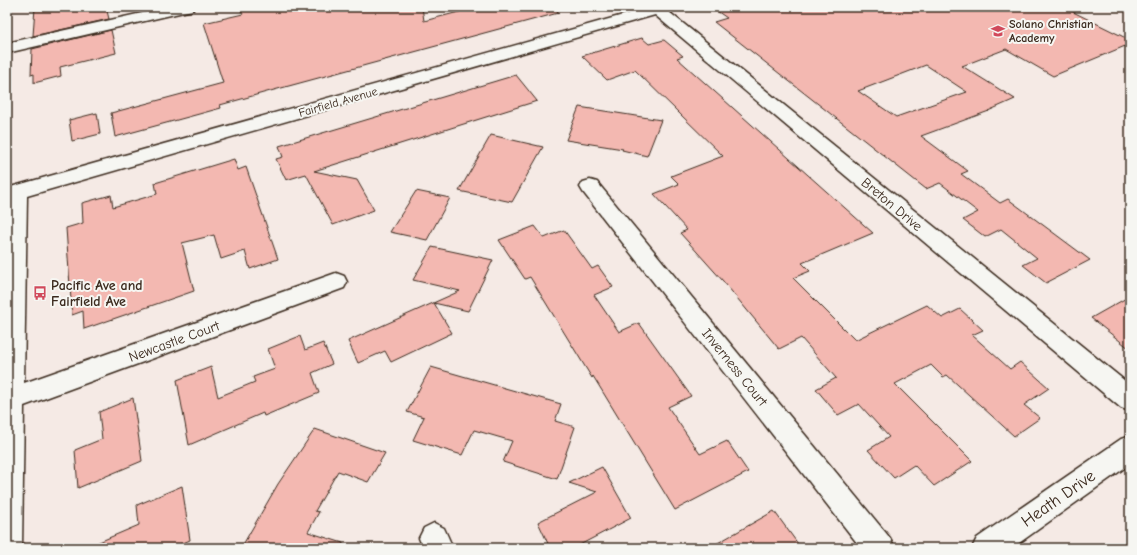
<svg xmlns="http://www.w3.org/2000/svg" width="1137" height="555" font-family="'Comic Neue',sans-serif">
<rect width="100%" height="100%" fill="#f5eae5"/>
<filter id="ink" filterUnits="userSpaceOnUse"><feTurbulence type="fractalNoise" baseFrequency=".025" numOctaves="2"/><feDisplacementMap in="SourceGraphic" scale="8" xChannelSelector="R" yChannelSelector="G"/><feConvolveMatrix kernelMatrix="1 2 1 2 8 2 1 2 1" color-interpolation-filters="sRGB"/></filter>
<g filter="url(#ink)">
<g fill="#f3b8b1" stroke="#3b2a1e" fill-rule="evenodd">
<path d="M35,7H106L109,19L33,36Z"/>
<path d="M239,7H262L264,10L279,7H422L424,21L478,7H557L558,13L274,90L220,105L221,108L115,137L111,113L223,83L204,23L243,14Z"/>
<path d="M711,7H1063L1130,40V44L1053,76L1006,49L962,66L1015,99L988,111H989L921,136L968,171L961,174L1000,203L1008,199L1090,260L1046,283L1023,265L1037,258L1001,229L985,237L963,220L978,212L940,183L926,189L714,22L727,18ZM926,65L967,92L896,117L858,91Z"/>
<path d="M111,30L116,53L60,67L61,76L34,83V74L31,75L32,49Z"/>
<path d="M642,38L649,44L664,40L683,56L677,58L873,233L802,263L810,271L793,278L855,340L927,305L942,318L960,309L983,330L972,335L1010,369L1020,362L1049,388L1024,405L1040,418L1014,436L947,375L943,377L931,365L895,384L972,461L934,486L914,465L894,478L868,450L889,437L859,404L838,415L816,389L836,378L801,338L779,349L723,281L680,233L687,230L654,194L679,184L671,176L723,156L635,70L607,80L582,56Z"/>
<path d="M516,75L537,101L314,171L357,180L374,210L333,225L306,174L286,180L276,159L283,157L279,146Z"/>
<path d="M579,107L661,120L647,156L622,150L623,149L566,140Z"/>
<path d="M97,113L100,134L72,141L69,120Z"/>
<path d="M491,135L543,147L512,202L459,191Z"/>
<path d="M234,159L238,170L246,167L278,259L250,269L245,251L221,259L214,235L182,243L194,291L84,329L83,311L72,315L66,228L83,223L82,203L111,195L113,207L157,194L155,183Z"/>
<path d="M416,191L450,198L427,240L390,232Z"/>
<path d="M535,226L544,238L564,230L592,269L598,266L613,287L594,295L619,332L639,323L691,396L668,407L700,454L727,441L748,472L675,510L593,376L592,378L530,277L525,279L499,240Z"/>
<path d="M432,247L493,260L468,311L434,303L452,333L391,362L385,351L358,363L348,341L460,291L413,280Z"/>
<path d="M1130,296V349L1091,318Z"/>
<path d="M300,336L305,350L323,343L332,364L312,373L319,393L264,416L263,413L189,445L177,380L211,367L218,397L255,382L253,377L275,369L268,349Z"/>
<path d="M431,367L561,404L555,421L575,427L557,479L503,462L512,441L474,430L462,455L413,440L424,417L407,412Z"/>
<path d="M133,398L142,461L78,488L75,450L102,439L99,412Z"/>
<path d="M315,429L385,453L368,482L338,471L315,511L319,512L308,532L343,543L342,548H241L278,484Z"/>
<path d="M602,467L631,518L574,548H550L538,522L597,492L569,483Z"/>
<path d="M182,486L190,540L172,548H85L139,525L137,505Z"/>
<path d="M774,511L801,548H709Z"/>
</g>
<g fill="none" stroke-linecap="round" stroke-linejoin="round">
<defs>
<g id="minor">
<path d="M169,7H195L193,10L188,11L7,53V43Z"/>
<path d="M647,7H676L674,10L669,12L1130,385V411L1121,408L655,15L27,196L24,383L336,273L344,276L347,282L344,288L24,406L22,548H7V188L648,8Z"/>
<path d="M590,180L597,182L890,538L895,548H861L583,192L580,187L583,182Z"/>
<path d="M1130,436V464L1012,548H972L977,538L1121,439Z"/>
<path d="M434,523L444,528L453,548H423L419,538L424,528Z"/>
</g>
</defs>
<use href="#minor" stroke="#3b2a1e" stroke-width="3"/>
<use href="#minor" fill="#f6f6f2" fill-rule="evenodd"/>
</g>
</g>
<defs>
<symbol id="school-bare" viewBox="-9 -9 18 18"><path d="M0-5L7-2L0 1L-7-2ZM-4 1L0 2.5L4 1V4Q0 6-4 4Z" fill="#d1495b" stroke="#f6f6f2" stroke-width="2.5" paint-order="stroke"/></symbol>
<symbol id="bus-bare" viewBox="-9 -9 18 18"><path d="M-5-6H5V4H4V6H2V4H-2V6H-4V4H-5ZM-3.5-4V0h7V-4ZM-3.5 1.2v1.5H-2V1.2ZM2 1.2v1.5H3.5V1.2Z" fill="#d1495b" stroke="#f6f6f2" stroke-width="2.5" paint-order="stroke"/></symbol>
</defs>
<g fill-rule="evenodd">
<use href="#school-bare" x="988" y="21" width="20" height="20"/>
<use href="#bus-bare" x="30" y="283" width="20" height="20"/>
</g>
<g text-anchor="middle" stroke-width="4" stroke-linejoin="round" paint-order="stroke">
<g font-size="12" font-weight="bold" fill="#3b2a1e" stroke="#f6f6f2" text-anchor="start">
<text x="1009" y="28">Solano Christian<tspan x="1009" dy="14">Academy</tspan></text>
</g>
<g font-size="12" fill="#3b2a1e" stroke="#f6f6f2">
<text transform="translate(338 102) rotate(-16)" y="4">Fairfield Avenue</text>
</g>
<g font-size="14" fill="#3b2a1e" stroke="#f6f6f2">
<text transform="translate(892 204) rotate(40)" y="5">Breton Drive</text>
<text transform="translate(174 341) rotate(-20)" y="5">Newcastle Court</text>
<text transform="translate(735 367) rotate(51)" y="5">Inverness Court</text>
</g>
<g font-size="14" font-weight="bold" fill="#3b2a1e" stroke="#f6f6f2" text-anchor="start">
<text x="51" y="290">Pacific Ave and<tspan x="51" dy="16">Fairfield Ave</tspan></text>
</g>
<g font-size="17" fill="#3b2a1e" stroke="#f6f6f2">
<text transform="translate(1058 498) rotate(-35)" y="6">Heath Drive</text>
</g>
</g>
<rect width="1137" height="555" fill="none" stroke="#f6f6f2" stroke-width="24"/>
<rect x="12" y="12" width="1113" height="531" fill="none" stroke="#3b2a1e" stroke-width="1.5" filter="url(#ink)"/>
</svg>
